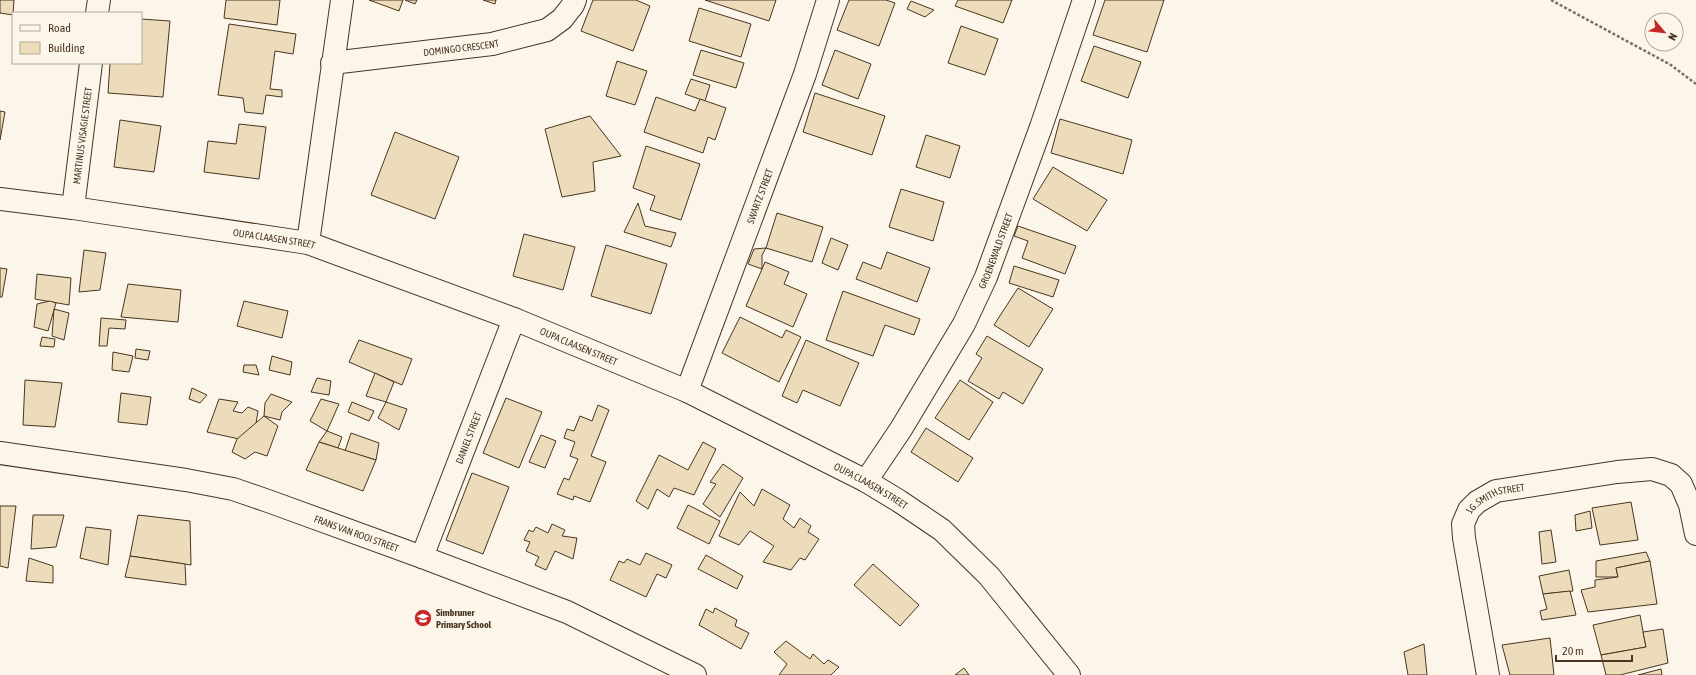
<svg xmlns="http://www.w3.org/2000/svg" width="1696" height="675" font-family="'Asap Condensed',sans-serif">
<rect width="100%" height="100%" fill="#fbf6e9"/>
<g fill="#ecdcbc" stroke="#4a3520">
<path d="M0,0H14L13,15L0,13Z"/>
<path d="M226,0H280L277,25L224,18Z"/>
<path d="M369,0H403L399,11Z"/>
<path d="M405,0H417L415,4Z"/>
<path d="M483,0H496L495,4Z"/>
<path d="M593,0H636L650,6L633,51L581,31Z"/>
<path d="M705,0H776L769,21Z"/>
<path d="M849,0H886L895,3L879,46L837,30Z"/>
<path d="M958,0H1012L1003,23L955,6Z"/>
<path d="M1105,0H1164L1147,52L1093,35Z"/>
<path d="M911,1L934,10L925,17L907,9Z"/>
<path d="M699,8L751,24L741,57L689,41Z"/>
<path d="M141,19L170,21L163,97L108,93L110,63H141Z"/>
<path d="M229,24L296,34L293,54L275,51L270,89L282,90V97L266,95L263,114L245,112L243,98L218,95Z"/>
<path d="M961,26L998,39L985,75L948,63Z"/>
<path d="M1094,46L1141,62L1128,98L1081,81Z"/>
<path d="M701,50L744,63L736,88L693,75Z"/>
<path d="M835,50L871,64L858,99L822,85Z"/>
<path d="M617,61L647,71L635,105L606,96Z"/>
<path d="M691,79L710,85L705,101L685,94Z"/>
<path d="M815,93L885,116L872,155L803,132Z"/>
<path d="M656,97L695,111L700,99L726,108L715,140L708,137L703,153L644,132Z"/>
<path d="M0,111L5,112L0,140Z"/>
<path d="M590,116L621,156L593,162L595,191L562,197L545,129Z"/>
<path d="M1060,119L1132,140L1123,174L1051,153Z"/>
<path d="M120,120L161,126L154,172L114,167Z"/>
<path d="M239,124L266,127L259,179L204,172L208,141L236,144Z"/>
<path d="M395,132L459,157L435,219L371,195Z"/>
<path d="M926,135L960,146L950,178L916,167Z"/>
<path d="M646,146L700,164L681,220L650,210L655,196L633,188Z"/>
<path d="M1053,167L1107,200L1087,231L1033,199Z"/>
<path d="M901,189L944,202L933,241L889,227Z"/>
<path d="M638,203L645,226L676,233L671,247L624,232Z"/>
<path d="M777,213L823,227L812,262L766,248Z"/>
<path d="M1018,226L1076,246L1065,274L1022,258L1028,241L1014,236Z"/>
<path d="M524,234L575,247L563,290L513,276Z"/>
<path d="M831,238L848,245L838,270L822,263Z"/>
<path d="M606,245L667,264L651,314L591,296Z"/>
<path d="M766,248L762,255V269L748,264L754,249Z"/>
<path d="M84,250L106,253L100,290L79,292Z"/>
<path d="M887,252L930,268L917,302L856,279L863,262L881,269Z"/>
<path d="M765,262L789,272L784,284L807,294L793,327L746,306Z"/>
<path d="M1014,266L1059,280L1053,297L1009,283Z"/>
<path d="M0,268L7,269L2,297H0Z"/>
<path d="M37,274L71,278L69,305L35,299Z"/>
<path d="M128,284L181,290L178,322L121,317Z"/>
<path d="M1018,288L1053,309L1029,347L994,325Z"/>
<path d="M843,291L920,319L914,335L885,325L873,356L826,340Z"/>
<path d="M50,301L56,303L48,331L34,327L37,304Z"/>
<path d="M244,301L288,311L282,338L237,326Z"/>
<path d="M54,309L69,313L64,340L52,336Z"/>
<path d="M740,317L782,338L786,330L801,337L779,382L722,353Z"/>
<path d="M101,318L126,320L125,329L109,328L107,346H99Z"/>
<path d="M987,336L1043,369L1023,404L1003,392L999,399L968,381L982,358L976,354Z"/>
<path d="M42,337L55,339L54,347L40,346Z"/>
<path d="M359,340L412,359L402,385L349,362Z"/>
<path d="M806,340L859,363L840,406L803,390L797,403L782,396Z"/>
<path d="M136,349L150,351L148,360L135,358Z"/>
<path d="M113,352L133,356L129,372L112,370Z"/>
<path d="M272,356L292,362L290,375L269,370Z"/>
<path d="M244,365H256L259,375L243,372Z"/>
<path d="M375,373L394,382L386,402L366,396Z"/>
<path d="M317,378L331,381L329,395L311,392Z"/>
<path d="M25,380L62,383L55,427L23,425Z"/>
<path d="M960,380L993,402L969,440L935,418Z"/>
<path d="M192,388L207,395L200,403L189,399Z"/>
<path d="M121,393L151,397L147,425L118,422Z"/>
<path d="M271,394L292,402L282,412L280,420L264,416L265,403Z"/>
<path d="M506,398L542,412L519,468L483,453Z"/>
<path d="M219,399L238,402L233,411L242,413L248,407L258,411L253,442L207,432Z"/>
<path d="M321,399L339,404L327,431L310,421Z"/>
<path d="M352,402L374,411L369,421L348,412Z"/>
<path d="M386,402L407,409L399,430L378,418Z"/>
<path d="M598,405L609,410L591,456L606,462L590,502L574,496L573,500L557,494L564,478L569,480L578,459L570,456L575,442L564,438L567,429L574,431L580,416L592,421Z"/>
<path d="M264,416L278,426L267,456L255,452L245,459L232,452L237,439Z"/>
<path d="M926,428L973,458L958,482L911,452Z"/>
<path d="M327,431L342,437L338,448L319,442Z"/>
<path d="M351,433L379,443L376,460L345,451Z"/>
<path d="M541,435L556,441L545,468L529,462Z"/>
<path d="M319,442L376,460L363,491L306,470Z"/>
<path d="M703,442L716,449L694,495L674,488L669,497L657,489L648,509L636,501L659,455L688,470Z"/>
<path d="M723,464L743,478L720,517L703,504L716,484L710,482Z"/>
<path d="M472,473L509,487L483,554L446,540Z"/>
<path d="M762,489L790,505L783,519L794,528L800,518L811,526L808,532L819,539L805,560L800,558L791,570L763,562L774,546L750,531L739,545L719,536L740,492L754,506Z"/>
<path d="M1631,502L1638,540L1600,545L1592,508Z"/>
<path d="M688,505L720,521L709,544L677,528Z"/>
<path d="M0,506H16L8,568L0,566Z"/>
<path d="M1590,511L1592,528L1576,531L1575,515Z"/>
<path d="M33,515H64L56,547L31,549Z"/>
<path d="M138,515L190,521L191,565L130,556Z"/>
<path d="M552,524L565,530L562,536L577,538L573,559L555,551L546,570L535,565L539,557L526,551L530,542L524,540L529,530L533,532L536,527L548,533Z"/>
<path d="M86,527L111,530L108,565L80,558Z"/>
<path d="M1551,530L1556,562L1542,564L1539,532Z"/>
<path d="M1646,552L1650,561L1616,568L1618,577H1596V561Z"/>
<path d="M646,553L672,565L666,578L657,574L646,597L610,580L619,561L624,563L627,559L640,565Z"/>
<path d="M706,555L743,576L737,589L698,569Z"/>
<path d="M130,556L185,564L186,585L125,577Z"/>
<path d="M29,558L53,566V583L26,581Z"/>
<path d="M1650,561L1657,604L1588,612L1581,590L1595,587V580L1618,577L1616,568Z"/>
<path d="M873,564L919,605L900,626L854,585Z"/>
<path d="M1569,570L1573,591L1543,594L1539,576Z"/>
<path d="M1570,591L1576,615L1542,620L1540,611L1547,609L1543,594Z"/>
<path d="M715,608L737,620L735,626L749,633L741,649L699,625L706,609L713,613Z"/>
<path d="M1640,615L1646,647L1601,655L1593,625Z"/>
<path d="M1663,629L1668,663L1620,675H1606L1601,655L1646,647L1643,632Z"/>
<path d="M1550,638L1554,675H1510L1502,645Z"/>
<path d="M786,641L810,659L813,654L824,664L828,660L839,667L831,675H779L787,664L774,652Z"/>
<path d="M1424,644L1427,675H1408L1404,652Z"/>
<path d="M964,668L969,675H955Z"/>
<path d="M1661,669L1662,675H1638Z"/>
</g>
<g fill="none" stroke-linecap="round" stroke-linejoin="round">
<defs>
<g id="street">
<path d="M97,13L99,0"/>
<path id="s1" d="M332,63L492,44L547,30L562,19L573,5L575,0"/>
<path id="s2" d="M0,199L73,208L308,243L514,319L687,391L866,481L899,501L942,530L989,576L1069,675"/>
<path id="s3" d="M73,208L91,63"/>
<path d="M308,243L342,0"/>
<path id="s4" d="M687,391L805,74L828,0"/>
<path id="s5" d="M0,453L186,480L233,489L268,501L422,557L567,612L695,675"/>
<path id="s6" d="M866,481L901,429L964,324L986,277L1041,127L1084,0"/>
<path id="s7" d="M422,557L514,319"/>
<path id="s8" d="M1488,675L1464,538L1463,524L1469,510L1477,502L1496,491L1617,472L1652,469L1671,475L1681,484L1690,505L1696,534"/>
</g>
</defs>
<use href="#street" stroke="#4a3520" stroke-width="24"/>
<path stroke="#7f6f5c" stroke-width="2.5" stroke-dasharray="3 2" stroke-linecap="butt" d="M1551,0L1671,65L1696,84"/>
<use href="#street" stroke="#fbf6e9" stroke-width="22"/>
</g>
<defs>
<symbol id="school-disc" viewBox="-11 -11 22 22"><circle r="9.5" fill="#c62828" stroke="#fbf6e9"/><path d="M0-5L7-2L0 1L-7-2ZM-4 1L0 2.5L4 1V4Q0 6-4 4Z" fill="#fff"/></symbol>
</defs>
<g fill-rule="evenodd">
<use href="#school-disc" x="413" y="608" width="20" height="20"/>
</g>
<g text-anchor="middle" stroke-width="3" stroke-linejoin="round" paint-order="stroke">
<g font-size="10" fill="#4a3520" stroke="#fbf6e9">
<text dy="4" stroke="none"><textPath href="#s1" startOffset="130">DOMINGO CRESCENT</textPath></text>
<text dy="4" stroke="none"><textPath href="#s3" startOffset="73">MARTINUS VISAGIE STREET</textPath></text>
<text dy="4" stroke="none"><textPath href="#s4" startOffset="208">SWARTZ STREET</textPath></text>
<text dy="4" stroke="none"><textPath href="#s2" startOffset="277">OUPA CLAASEN STREET</textPath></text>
<text dy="4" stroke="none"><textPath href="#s6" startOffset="265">GROENEWALD STREET</textPath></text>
<text dy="4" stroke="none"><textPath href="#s2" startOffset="601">OUPA CLAASEN STREET</textPath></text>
<text dy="4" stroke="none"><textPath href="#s7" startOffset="128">DANIEL STREET</textPath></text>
<text dy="4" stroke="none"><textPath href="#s2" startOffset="925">OUPA CLAASEN STREET</textPath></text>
<text dy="4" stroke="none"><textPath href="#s8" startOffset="198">J.G. SMITH STREET</textPath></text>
<text dy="4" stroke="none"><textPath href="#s5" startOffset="367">FRANS VAN ROOI STREET</textPath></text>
</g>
<g font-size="10" font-weight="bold" fill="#4a3520" stroke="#fbf6e9" text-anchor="start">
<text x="436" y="616">Simbruner<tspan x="436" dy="12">Primary School</tspan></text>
</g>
</g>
<rect x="12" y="12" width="130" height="52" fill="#fbf6e9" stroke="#b4a999"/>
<rect x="20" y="25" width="20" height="6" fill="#fbf6e9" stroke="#b4a999"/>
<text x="48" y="32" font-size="12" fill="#4a3520">Road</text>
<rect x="20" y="42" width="20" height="12" fill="#ecdcbc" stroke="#b4a999"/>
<text x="48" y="52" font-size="12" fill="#4a3520">Building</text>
<g transform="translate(1664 32) rotate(118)"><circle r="19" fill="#fbf6e9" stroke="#b4a999"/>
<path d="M0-3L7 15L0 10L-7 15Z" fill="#c62828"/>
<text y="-6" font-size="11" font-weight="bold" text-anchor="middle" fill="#4a3520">N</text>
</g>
<path d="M1556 655v6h76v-6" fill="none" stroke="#4a3520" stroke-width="2"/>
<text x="1562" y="655" font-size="12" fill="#4a3520" stroke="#fbf6e9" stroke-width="3" paint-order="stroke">20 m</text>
</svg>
